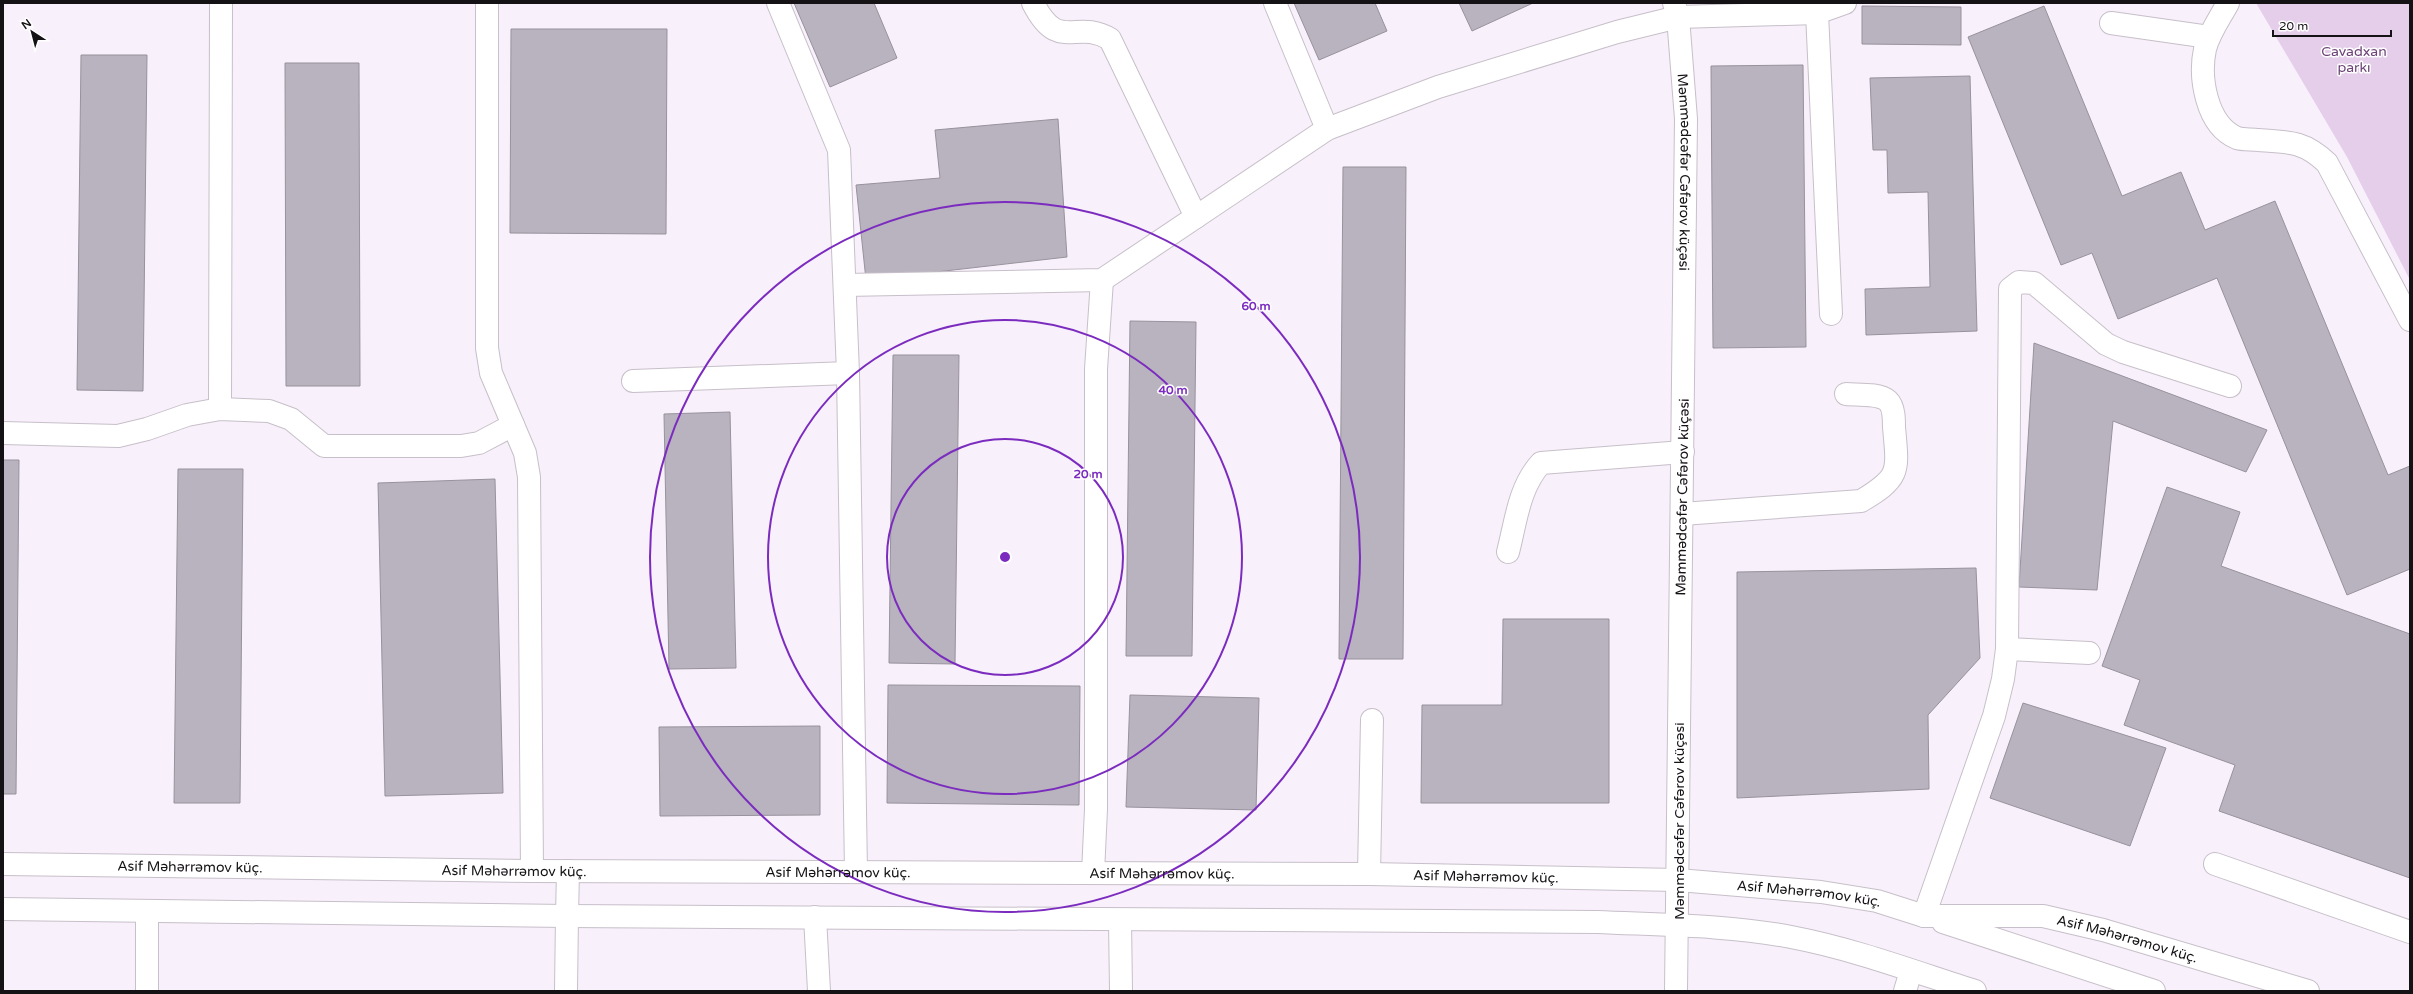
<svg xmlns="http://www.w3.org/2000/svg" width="2413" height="994" font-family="'Varela Round',sans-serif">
<rect width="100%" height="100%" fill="#f8f0fa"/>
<path fill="#e5ceea" d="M2256,3H2410V280L2347,157Z"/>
<g fill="#b8b3be" stroke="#97929d">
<path d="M794,3H874L897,58L830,87Z"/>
<path d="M1294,3H1375L1387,31L1319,60Z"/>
<path d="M1459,3H1533L1472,31Z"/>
<path d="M1862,6L1961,7V45L1862,44Z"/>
<path d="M2044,6L2122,196L2181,172L2205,230L2275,201L2388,475L2410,466V569L2347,595L2217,278L2118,319L2092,253L2061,265L1968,37Z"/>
<path d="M511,29H667L666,234L510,233Z"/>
<path d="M81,55H147L143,391L77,390Z"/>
<path d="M285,63H359L360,386H286Z"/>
<path d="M1803,65L1806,347L1713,348L1711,66Z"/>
<path d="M1970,76L1977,331L1866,335L1865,289L1930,287L1928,192L1888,193L1887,150H1873L1870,78Z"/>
<path d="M1058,119L1067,257L866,280L856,185L940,178L935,130Z"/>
<path d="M1343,167H1406L1403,659H1339Z"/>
<path d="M1130,321L1196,322L1192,656H1126Z"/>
<path d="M2034,343L2267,430L2246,472L2113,421L2097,590L2019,587Z"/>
<path d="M893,355H959L955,664L889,663Z"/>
<path d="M730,412L736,668L669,669L664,414Z"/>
<path d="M3,460H19L16,794H3Z"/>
<path d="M178,469H243L240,803H174Z"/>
<path d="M495,479L503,793L385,796L378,483Z"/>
<path d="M2167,487L2240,512L2221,566L2410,634V878L2219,811L2235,765L2124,725L2140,680L2102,666Z"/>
<path d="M1976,568L1980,658L1928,715L1929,789L1737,798V572Z"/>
<path d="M1503,619H1609V803H1421L1422,705H1502Z"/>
<path d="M888,685L1080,686L1079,805L887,803Z"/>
<path d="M1130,695L1259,698L1256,810L1126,807Z"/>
<path d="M2023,703L2166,748L2130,846L1990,798Z"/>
<path d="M820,726V815L660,816L659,727Z"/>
</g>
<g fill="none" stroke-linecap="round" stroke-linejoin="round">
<defs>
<g id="minor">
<path d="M487,3V348L491,373L525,453L529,477L532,871"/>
<path d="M778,3L839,150L848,373L856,872"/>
<path d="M1033,3C1059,54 1075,18 1110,39L1196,217"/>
<path d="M1275,3L1327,129"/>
<path id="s1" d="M1674,3L1678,17L1686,119L1676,991"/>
<path d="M2228,3C2220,18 2209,33 2205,49C2199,77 2206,125 2237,138C2243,140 2252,139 2258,140C2289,142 2304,141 2327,163L2410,320"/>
<path d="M1817,13L1831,314"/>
<path d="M2111,23L2209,37"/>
<path d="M845,285L1102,280L1327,129L1438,87L1617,32L1678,17L1817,13L1845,3"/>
<path d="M633,381L848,373"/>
<path d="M220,409L221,3"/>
<path d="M3,433L118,436L147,429L187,415L220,409L269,411L291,419L324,446H461L479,443L513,425"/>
<path d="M1682,514L1861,501C1901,477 1898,472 1894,427C1894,419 1894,407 1888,401C1879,393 1858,395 1846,394"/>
<path d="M1508,552C1516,521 1519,487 1541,463L1683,452"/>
<path d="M2007,649L2089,653"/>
<path d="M2215,864L2410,932"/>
<path d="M1093,873L1096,809V369L1102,280"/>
<path d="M1369,874L1372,720"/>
<path d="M147,912V991"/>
<path d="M1924,916L1994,716L2003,679L2007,649L2010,289L2019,282L2034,283L2106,344L2123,352L2230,386"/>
<path d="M815,917L819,991"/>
<path d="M1120,920L1121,991"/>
<path d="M566,991L567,916"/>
<path d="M1905,991L1911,971"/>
</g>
<g id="major">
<path id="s2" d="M3,864L532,871L1369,874L1678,880L1821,892L1877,901L1924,916H2043L2103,930L2308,991"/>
<path d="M3,909L567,916L1597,922C1661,925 1729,925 1791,937C1854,949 1915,972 1975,991"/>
<path d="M567,916L568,871"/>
<path d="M1943,922L2154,991"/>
</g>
</defs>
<use href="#minor" stroke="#c7bfc9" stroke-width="24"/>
<use href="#major" stroke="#c7bfc9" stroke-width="24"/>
<use href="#minor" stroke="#fff" stroke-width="22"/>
<use href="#major" stroke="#fff" stroke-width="22"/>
</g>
<g fill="none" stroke="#7b2cbf" stroke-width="2">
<circle cx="1005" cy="557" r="118"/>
<circle cx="1005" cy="557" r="237"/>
<circle cx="1005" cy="557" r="355"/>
</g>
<g text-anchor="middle" stroke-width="3" stroke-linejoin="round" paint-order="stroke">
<g font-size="14" fill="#6c4376" stroke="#fff">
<text x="2354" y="56">Cavadxan<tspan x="2354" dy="16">parkı</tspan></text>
</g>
<g font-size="14" fill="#151215" stroke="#fff">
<text dy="5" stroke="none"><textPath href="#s1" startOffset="170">Məmmədcəfər Cəfərov küçəsi</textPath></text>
<text transform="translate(1682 497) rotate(-89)" y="5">Məmmədcəfər Cəfərov küçəsi</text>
<text transform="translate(1679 821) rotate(-90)" y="5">Məmmədcəfər Cəfərov küçəsi</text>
<text dy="5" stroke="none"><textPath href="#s2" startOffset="187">Asif Məhərrəmov küç.</textPath></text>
<text dy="5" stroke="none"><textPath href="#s2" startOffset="511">Asif Məhərrəmov küç.</textPath></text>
<text dy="5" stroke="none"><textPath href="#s2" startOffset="835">Asif Məhərrəmov küç.</textPath></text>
<text dy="5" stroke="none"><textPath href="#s2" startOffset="1159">Asif Məhərrəmov küç.</textPath></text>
<text dy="5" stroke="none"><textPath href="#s2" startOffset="1483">Asif Məhərrəmov küç.</textPath></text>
<text dy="5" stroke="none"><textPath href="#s2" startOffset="1807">Asif Məhərrəmov küç.</textPath></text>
<text dy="5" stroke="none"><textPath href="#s2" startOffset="2131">Asif Məhərrəmov küç.</textPath></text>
</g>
</g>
<circle cx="1005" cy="557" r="6" fill="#7b2cbf" stroke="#fff" stroke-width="2"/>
<g font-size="12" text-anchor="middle" font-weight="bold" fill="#7b2cbf" stroke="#fff" stroke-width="3" stroke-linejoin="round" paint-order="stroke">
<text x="1256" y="310">60 m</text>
<text x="1173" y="394">40 m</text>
<text x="1088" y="478">20 m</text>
</g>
<rect width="2413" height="994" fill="none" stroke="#151215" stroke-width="8"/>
<g transform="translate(32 32) rotate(324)" stroke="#ffffff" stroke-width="3" paint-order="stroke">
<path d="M0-3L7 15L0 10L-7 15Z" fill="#151215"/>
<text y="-6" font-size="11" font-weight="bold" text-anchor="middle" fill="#151215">N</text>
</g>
<path d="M2273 30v6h118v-6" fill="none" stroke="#151215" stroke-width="2"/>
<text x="2279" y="30" font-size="12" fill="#151215" stroke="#ffffff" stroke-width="3" paint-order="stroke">20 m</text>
</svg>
